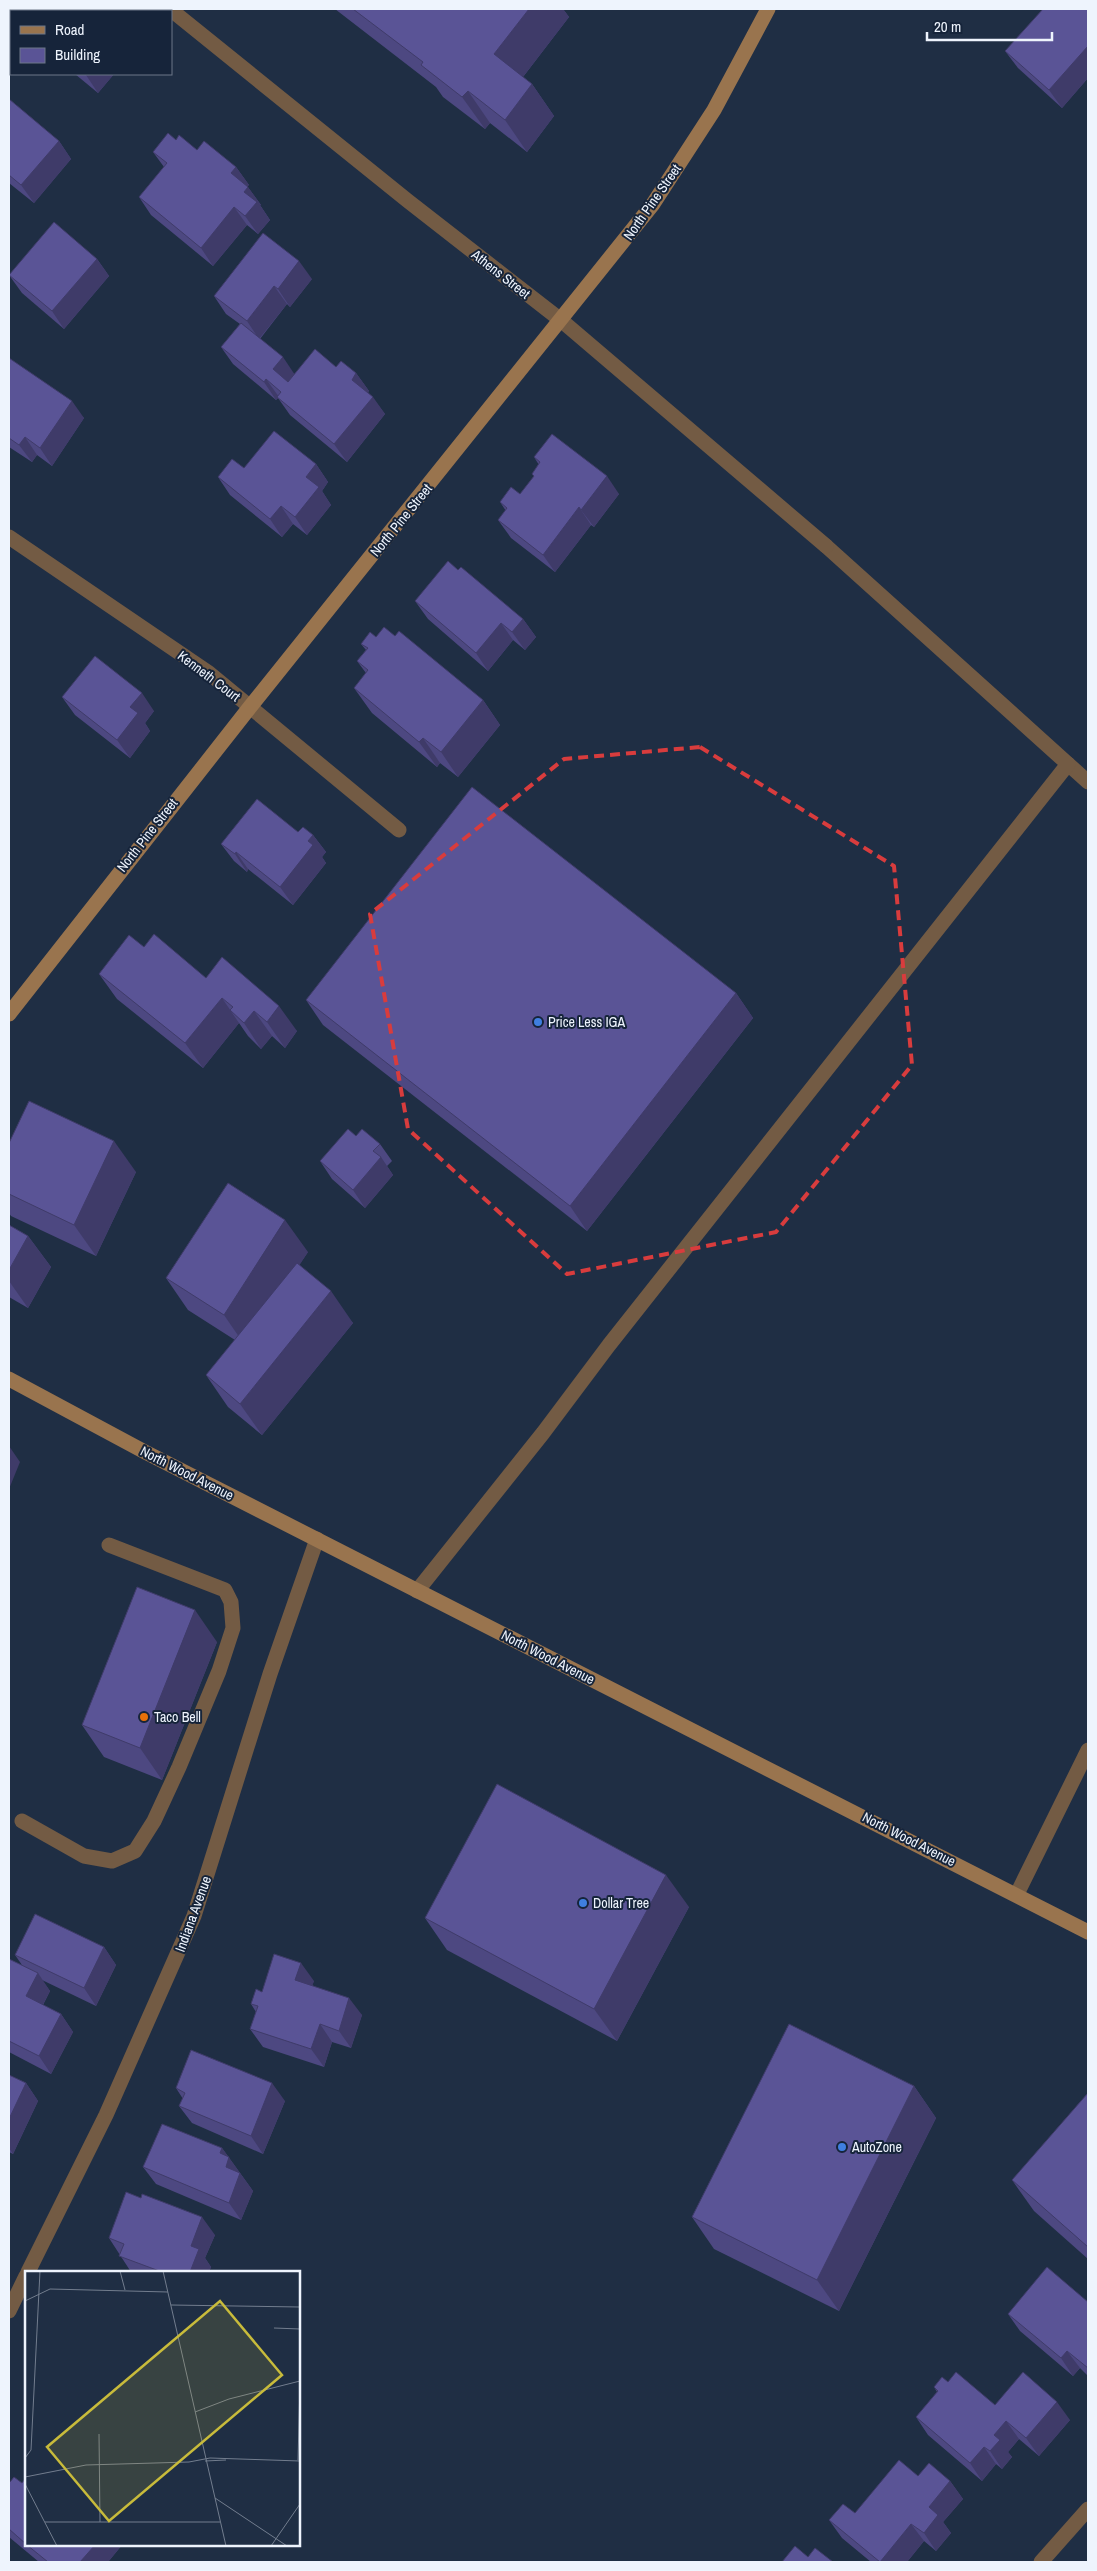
<svg xmlns="http://www.w3.org/2000/svg" width="1097" height="2571" font-family="'Archivo Narrow',sans-serif">
<rect width="100%" height="100%" fill="#1f2e44"/>
<g fill="none" stroke-linecap="round" stroke-linejoin="round">
<g stroke="#735b44" stroke-width="15">
<path d="M9,537L209,673L399,830"/>
<path d="M1068,764L1088,782"/>
<path d="M417,1591L543,1433L609,1345L1068,764L826,546"/>
<path d="M22,1821L84,1856L112,1861L135,1851L154,1821L179,1767L219,1671L233,1628L231,1602L225,1590L109,1545"/>
<path d="M1017,1894L1088,1750"/>
</g>
<g stroke="#735b44" stroke-width="15">
<path d="M170,9L408,201L562,321L826,546"/>
<path d="M28,2272L106,2115L194,1916L270,1674L317,1539"/>
<path d="M9,2311L26,2276"/>
<path d="M1041,2562L1088,2509"/>
</g>
<g stroke="#99744e" stroke-width="15">
<path d="M9,1014L250,707L653,204L714,110L768,9"/>
<path d="M9,1379L145,1452L1088,1932"/>
</g>
</g>
<g fill="#4d4881">
<path d="M335,9H563L569,17L523,77L532,84L554,116L527,152L490,123L485,129L443,97L436,87Z"/>
<path d="M1088,9V78L1062,108L1018,68L1005,51Z"/>
<path d="M75,74H114L98,93Z"/>
<path d="M9,99L59,141L71,159L34,203L9,183Z"/>
<path d="M176,140L236,167L249,185L247,186L261,205H260L270,220L258,234L247,225L213,266L151,215L139,197L164,167L153,152Z"/>
<path d="M97,259L109,276L64,329L22,293L9,275Z"/>
<path d="M312,279L290,307L287,304L260,339L294,374L336,367L356,373L369,391L368,392L385,414L347,462L290,415L278,398L276,400L233,364L221,347L240,324L226,314L214,296Z"/>
<path d="M9,358L84,418L52,466L37,455L32,462L9,447Z"/>
<path d="M534,457L619,494L594,527L591,525L555,572L511,538L498,520L506,511L500,502L520,494L534,477L532,474L539,465Z"/>
<path d="M316,464L328,482L322,491L331,505L307,535L293,524L282,537L230,495L218,477L244,468Z"/>
<path d="M458,570L523,619L536,637L525,650L513,640L488,671L428,619L415,601Z"/>
<path d="M376,637L483,700L500,725L458,777L440,763L437,767L372,713L354,688L366,673L357,661L366,650L361,644Z"/>
<path d="M62,697L154,711L145,723L150,731L130,758L75,715Z"/>
<path d="M298,832L313,835L326,852L322,857L326,863L293,905L248,869L247,872L234,861L221,844Z"/>
<path d="M144,947L206,978L297,1031L285,1048L272,1036L261,1049L248,1036L239,1023L203,1068L117,999L99,974Z"/>
<path d="M736,993L753,1018L587,1231L323,1025L306,1000Z"/>
<path d="M356,1136L380,1144L392,1161L387,1166L393,1175L365,1208L332,1179L320,1161Z"/>
<path d="M9,1143L136,1172L96,1256L11,1216L9,1213Z"/>
<path d="M9,1225L28,1236L51,1267L28,1308L9,1297Z"/>
<path d="M308,1252L299,1265L353,1323L262,1435L228,1407L206,1375L235,1340L188,1310L166,1278Z"/>
<path d="M217,1642L162,1780L104,1757L82,1725Z"/>
<path d="M689,1907L617,2041L447,1950L425,1918Z"/>
<path d="M104,1947L116,1965L96,2006L42,1980L50,1991L43,2005L61,2014L73,2032L51,2074L9,2052V1959L22,1965L15,1955Z"/>
<path d="M314,1981L312,1985L362,2015L351,2048L332,2042L324,2067L263,2047L250,2029L256,2012L251,2004L262,1992Z"/>
<path d="M9,2075L26,2083L38,2101L13,2154L9,2152Z"/>
<path d="M914,2086L936,2118L839,2311L714,2249L692,2217Z"/>
<path d="M176,2088L285,2101L263,2154L192,2123L179,2106L183,2099Z"/>
<path d="M1088,2093V2259L1034,2211L1012,2180Z"/>
<path d="M222,2148L253,2191L241,2220L156,2184L143,2167Z"/>
<path d="M215,2235L205,2258L211,2267L209,2272H131L109,2238Z"/>
<path d="M1088,2302V2376L1080,2368L1073,2376L1020,2331L1008,2314Z"/>
<path d="M934,2387L995,2405L1070,2420L1039,2456L1019,2439L1008,2452L1012,2457L1002,2469L996,2464L982,2481L928,2435L916,2417L937,2392Z"/>
<path d="M918,2476L950,2481L963,2499L943,2522L951,2533L936,2551L924,2541L907,2562H871L842,2538L829,2520L855,2513Z"/>
<path d="M26,2478V2545H122L108,2562H39L9,2537V2481L10,2482L22,2483Z"/>
</g>
<g fill="#3f3b69">
<path d="M529,9H563L569,17L516,86L494,54Z"/>
<path d="M1088,46V78L1062,108L1049,90Z"/>
<path d="M87,74H114L98,93L86,75Z"/>
<path d="M532,84L554,116L527,152L505,120Z"/>
<path d="M468,91L490,123L485,129L462,97Z"/>
<path d="M59,141L71,159L34,203L21,185Z"/>
<path d="M236,167L249,185L243,191L231,173Z"/>
<path d="M248,187L261,205H260L270,220L258,234L245,216L244,192Z"/>
<path d="M234,207L247,225L213,266L201,248Z"/>
<path d="M97,259L109,276L64,329L52,311Z"/>
<path d="M299,261L312,279L290,307L278,289Z"/>
<path d="M274,286L287,304L259,339L247,321Z"/>
<path d="M283,357L295,375L285,387L273,369Z"/>
<path d="M356,373L369,391L364,397L352,380Z"/>
<path d="M266,379L279,397L276,400L264,382Z"/>
<path d="M373,397L385,414L347,462L334,444Z"/>
<path d="M72,401L84,418L52,466L40,448Z"/>
<path d="M25,437L37,455L32,462L19,445Z"/>
<path d="M316,464L328,482L322,491L331,505L307,535L295,517L306,477Z"/>
<path d="M607,476L619,494L594,527L581,510Z"/>
<path d="M281,506L293,524L282,537L270,519Z"/>
<path d="M579,507L591,525L555,572L543,555Z"/>
<path d="M523,619L536,637L525,650L512,632Z"/>
<path d="M501,623L513,640L488,671L476,653Z"/>
<path d="M142,693L154,711L145,723L150,731L130,758L117,740L130,707Z"/>
<path d="M483,700L500,725L458,777L441,752Z"/>
<path d="M423,738L440,763L437,767L419,742Z"/>
<path d="M313,835L326,852L322,857L326,863L293,905L280,887L308,841Z"/>
<path d="M236,852L248,869L247,872L235,854Z"/>
<path d="M736,993L753,1018L587,1231L570,1206Z"/>
<path d="M222,998L239,1023L203,1068L185,1043Z"/>
<path d="M279,1006L297,1031L285,1048L267,1022Z"/>
<path d="M254,1011L272,1036L261,1049L244,1023Z"/>
<path d="M114,1141L136,1172L96,1256L74,1225Z"/>
<path d="M381,1157L393,1175L365,1208L353,1190Z"/>
<path d="M285,1220L308,1252L246,1347L224,1315Z"/>
<path d="M28,1236L51,1267L28,1308L9,1281V1270Z"/>
<path d="M331,1291L353,1323L262,1435L240,1404Z"/>
<path d="M9,1446L20,1462L9,1489Z"/>
<path d="M195,1610L217,1642L162,1780L140,1748Z"/>
<path d="M666,1875L689,1907L617,2041L594,2009Z"/>
<path d="M104,1947L116,1965L96,2006L84,1988Z"/>
<path d="M301,1963L314,1981L308,1998L295,1980Z"/>
<path d="M38,1973L50,1991L38,2014L26,1996Z"/>
<path d="M349,1998L362,2015L351,2048L339,2031Z"/>
<path d="M61,2014L73,2032L51,2074L39,2056Z"/>
<path d="M320,2024L332,2042L324,2067L311,2049Z"/>
<path d="M26,2083L38,2101L13,2154L9,2148V2119Z"/>
<path d="M272,2083L285,2101L263,2154L251,2136Z"/>
<path d="M914,2086L936,2118L839,2311L817,2280Z"/>
<path d="M222,2148L253,2191L241,2220L229,2203L226,2167L220,2153Z"/>
<path d="M202,2217L215,2235L205,2258L211,2267L209,2272H190L191,2246Z"/>
<path d="M1067,2351L1080,2368L1073,2376L1061,2358Z"/>
<path d="M1057,2402L1070,2420L1039,2456L1026,2438Z"/>
<path d="M1006,2421L1019,2439L1008,2452L1012,2457L1002,2469L990,2451L994,2435Z"/>
<path d="M984,2447L996,2464L982,2481L970,2463Z"/>
<path d="M950,2481L963,2499L943,2522L951,2533L936,2551L924,2533L929,2507Z"/>
<path d="M911,2524L924,2541L907,2562H880Z"/>
<path d="M95,2545H122L108,2562H80Z"/>
</g>
<g fill="#5a5496" stroke="#3f3b69">
<path d="M42,9H79L82,11H40Z"/>
<path d="M353,9H529L494,54L532,84L505,120L468,91L462,97L421,65L423,62Z"/>
<path d="M1043,9H1088V46L1049,90L1005,51Z"/>
<path d="M9,99L59,141L21,185L9,175Z"/>
<path d="M168,133L176,140L179,135L197,150L204,141L236,167L231,173L248,187L244,192L257,202L245,216L234,207L201,248L139,197L167,163L153,152Z"/>
<path d="M54,222L97,259L52,311L9,275Z"/>
<path d="M263,233L299,261L278,289L274,286L247,321L214,296Z"/>
<path d="M241,323L283,357L273,369L288,382L315,349L336,367L341,361L356,373L352,380L373,397L334,444L277,397L281,392L266,379L264,382L221,347Z"/>
<path d="M9,358L72,401L40,448L25,437L19,445L9,438Z"/>
<path d="M274,431L316,464L306,477L319,487L295,517L281,506L270,519L218,477L232,459L244,468Z"/>
<path d="M552,434L607,476L581,510L579,507L543,555L498,520L507,508L500,502L511,487L520,494L534,476L532,474L540,462L534,457Z"/>
<path d="M448,561L458,570L461,567L523,619L512,632L501,623L476,653L415,601Z"/>
<path d="M384,627L395,636L399,631L483,700L441,752L423,738L419,742L354,688L368,670L357,661L368,648L361,644L370,632L376,637Z"/>
<path d="M95,656L142,693L130,707L138,713L117,740L62,697Z"/>
<path d="M472,787L736,993L570,1206L306,1000Z"/>
<path d="M257,799L298,832L303,827L313,835L308,841L313,845L280,887L236,852L235,854L221,844Z"/>
<path d="M154,934L206,978L222,957L279,1006L267,1022L254,1011L244,1023L230,1010L233,1007L222,998L185,1043L99,974L129,935L144,947Z"/>
<path d="M29,1101L114,1141L74,1225L9,1194V1143Z"/>
<path d="M348,1129L356,1136L362,1129L380,1144L373,1151L381,1157L353,1190L320,1161Z"/>
<path d="M228,1183L285,1220L224,1315L166,1278Z"/>
<path d="M9,1225L28,1236L9,1270Z"/>
<path d="M297,1263L331,1291L240,1404L206,1375Z"/>
<path d="M137,1587L195,1610L140,1748L82,1725Z"/>
<path d="M497,1784L666,1875L594,2009L425,1918Z"/>
<path d="M35,1914L104,1947L84,1988L15,1955Z"/>
<path d="M274,1954L301,1963L295,1980L349,1998L339,2031L320,2024L311,2049L250,2029L258,2006L251,2004L256,1989L262,1992Z"/>
<path d="M9,1959L38,1973L26,1996L61,2014L39,2056L9,2041Z"/>
<path d="M789,2024L914,2086L817,2280L692,2217Z"/>
<path d="M191,2050L272,2083L251,2136L179,2106L185,2093L176,2088Z"/>
<path d="M9,2075L26,2083L9,2119Z"/>
<path d="M1088,2093V2247L1012,2180Z"/>
<path d="M162,2124L222,2148L220,2153L229,2157L226,2167L240,2173L229,2203L143,2167Z"/>
<path d="M126,2192L141,2198L142,2194L202,2217L191,2246L199,2249L190,2272H162L119,2256L124,2244L109,2238Z"/>
<path d="M1047,2267L1088,2302V2368L1067,2351L1061,2358L1008,2314Z"/>
<path d="M956,2372L995,2405L1023,2372L1057,2402L1026,2438L1006,2421L994,2435L1000,2440L990,2451L984,2447L970,2463L916,2417L938,2391L934,2387L942,2377L948,2382Z"/>
<path d="M899,2460L918,2476L929,2463L950,2481L929,2507L938,2515L924,2533L911,2524L880,2562L829,2520L843,2504L855,2513Z"/>
<path d="M14,2477L22,2483L26,2478V2544L9,2529V2481L10,2482Z"/>
<path d="M27,2545H95L80,2562H48Z"/>
<path d="M795,2546L808,2557L815,2548L833,2562H782Z"/>
</g>
<path fill="none" stroke="#d83c3d" stroke-width="4" stroke-dasharray="10 6" stroke-linejoin="round" d="M700,747L894,866L912,1065L776,1232L567,1274L408,1129L370,914L564,759Z"/>
<g fill="#3f7fe0" stroke="#16243a" stroke-width="2">
<circle cx="538" cy="1022" r="5"/>
<circle cx="583" cy="1903" r="5"/>
<circle cx="842" cy="2147" r="5"/>
</g>
<circle fill="#e8710a" stroke="#16243a" stroke-width="2" cx="144" cy="1717" r="5"/>
<g text-anchor="middle" stroke-width="4" stroke-linejoin="round" paint-order="stroke">
<g font-size="14" fill="#eef4fd" stroke="#16243a">
<text transform="translate(652 202) rotate(-55)" y="5">North Pine Street</text>
<text transform="translate(501 274) rotate(38)" y="5">Athens Street</text>
<text transform="translate(401 520) rotate(-51)" y="5">North Pine Street</text>
<text transform="translate(209 676) rotate(37)" y="5">Kenneth Court</text>
<text transform="translate(147 835) rotate(-52)" y="5">North Pine Street</text>
<text transform="translate(187 1473) rotate(27)" y="5">North Wood Avenue</text>
<text transform="translate(548 1657) rotate(27)" y="5">North Wood Avenue</text>
<text transform="translate(909 1839) rotate(27)" y="5">North Wood Avenue</text>
<text transform="translate(193 1914) rotate(-70)" y="5">Indiana Avenue</text>
</g>
<g font-size="14" fill="#eef4fd" stroke="#16243a" text-anchor="start">
<text x="548" y="1027">Price Less IGA</text>
<text x="154" y="1722">Taco Bell</text>
<text x="593" y="1908">Dollar Tree</text>
<text x="852" y="2152">AutoZone</text>
</g>
</g>
<g transform="translate(25 2271)">
<rect width="275" height="275" fill="#1f2e44"/>
<path fill="none" stroke="#727d8e" stroke-width="1" d="M95,0L100,19M138,0L201,275M275,1V66M0,30L25,18L143,21M146,34L275,36M249,57L275,58M170,141L204,128L275,110M74,163L75,251M0,187L6,179L15,0M273,189L275,113M180,190L201,189M0,206L61,194L164,191L185,187L275,190M0,213L32,275M190,227L262,275M20,251H195M246,275L275,233"/>
<path fill="#c8bb3b" fill-opacity="0.15" stroke="#c8bb3b" stroke-width="2.5" d="M195,30L257,104L84,250L22,176Z"/>
<rect width="275" height="275" fill="none" stroke="#eef4fd" stroke-width="2.5"/>
</g>
<rect width="1097" height="2571" fill="none" stroke="#eef4fd" stroke-width="20"/>
<rect x="10" y="10" width="162" height="65" fill="#16243a" stroke="#6c7788"/>
<rect x="20" y="26" width="25" height="8" fill="#99744e" stroke="#6c7788"/>
<text x="55" y="35" font-size="15" fill="#eef4fd">Road</text>
<rect x="20" y="48" width="25" height="15" fill="#5a5496" stroke="#6c7788"/>
<text x="55" y="60" font-size="15" fill="#eef4fd">Building</text>
<path d="M927 32v8h125v-8" fill="none" stroke="#eef4fd" stroke-width="2.5"/>
<text x="934" y="32" font-size="15" fill="#eef4fd" stroke="#16243a" stroke-width="4" paint-order="stroke">20 m</text>
</svg>
